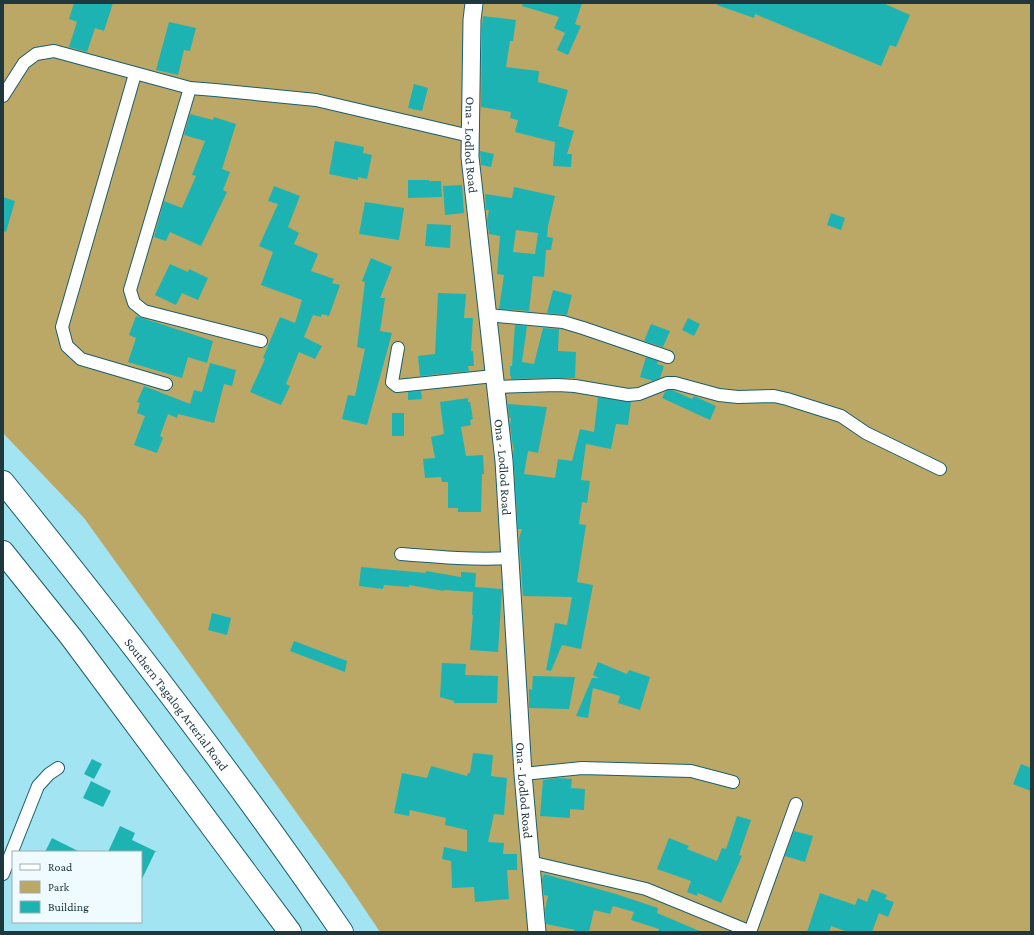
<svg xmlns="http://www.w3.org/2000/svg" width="1034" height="935" font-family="'Crimson Pro',serif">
<rect width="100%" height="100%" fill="#a3e4f3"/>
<path fill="#bba867" d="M3,3H1031V932H380L345,880L84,518L3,433Z"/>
<g fill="#1db3b2" fill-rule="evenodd">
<path d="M74,3H113L104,31L95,28L87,52L69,47L77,22L69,19Z"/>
<path d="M523,3H582L575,24L581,26L568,55L557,50L565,33L554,28L559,17L522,6Z"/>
<path d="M717,3H883L910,15L896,47L890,45L881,66L755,14L754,18L717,5Z"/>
<path d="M483,16L516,20L513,41H510L506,67L539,71L538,82L568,90L558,126L574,131L567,154H572L571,167L553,166L555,142L515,132L518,120L510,118L511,112L481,107L482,28Z"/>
<path d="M169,22L196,28L190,51L184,50L178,75L156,70Z"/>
<path d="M414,84L428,88L422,111L408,108Z"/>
<path d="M190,114L213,120L214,117L236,124L222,169L230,172L223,190L227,192L201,246L170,232L166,241L154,237L164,201L182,208L196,176L192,175L205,141L184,135Z"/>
<path d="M335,141L364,147L363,153L372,155L367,179L358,177V180L329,174Z"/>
<path d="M480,151L494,154L491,167L481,165Z"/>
<path d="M408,180H429V181H441L442,197L408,198Z"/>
<path d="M462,185L464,213L445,215L443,186Z"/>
<path d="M274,186L300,196L288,227L299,233L294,244L318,254L311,271L334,279L332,283L340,285L329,316L322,314L321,317L313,315L304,337L322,346L315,359L299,352L286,384L290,386L281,405L250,392L265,359L263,358L280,317L295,323L302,300L261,285L273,252L259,246L278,204L268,201Z"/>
<path d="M514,187L555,196L548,226L547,237L553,238L551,250H546L544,277L533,276L529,311L499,309L504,275L497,274L500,236L489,234L487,220L489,210H486L485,194L512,198ZM516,230L538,233L535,254L513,252Z"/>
<path d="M3,197L15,201L6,232L3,231Z"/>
<path d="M365,202L404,208L399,240L359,234Z"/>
<path d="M831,213L845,218L841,230L827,225Z"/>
<path d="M427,224L451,225L450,248L425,246Z"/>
<path d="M371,258L392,267L380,298H385L380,331L392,333L367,425L342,419L348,395L355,396L365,349L357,347L365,282L362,281Z"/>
<path d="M170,264L188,272L189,269L208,278L198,300L182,293L176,305L155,295Z"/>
<path d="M553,290L572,295L567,315L547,313Z"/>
<path d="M438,293L466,294L464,318H473L471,351H473L474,366H468L469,371L420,376L418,356L435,354Z"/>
<path d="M136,316L213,341L207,363L188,357L182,378L128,362L136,338L129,335Z"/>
<path d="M688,318L700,324L694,336L682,330Z"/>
<path d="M651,324L670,331L663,347L644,341Z"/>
<path d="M515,325L527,326L522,362L534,364L543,328L559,329L558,351L576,352L575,378H557L511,379V376H510V366H512Z"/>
<path d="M646,357L658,361L657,364L664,366L660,378L653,381L640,377Z"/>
<path d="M210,363L236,370L232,386L224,384L214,423L178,414L177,418L168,414L160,436L163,438L157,453L134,445L145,416L137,413L140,403L137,402L144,386L190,404L194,390L202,392Z"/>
<path d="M668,390H672L692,399L694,396L716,406L710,420L662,398L665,392Z"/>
<path d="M421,391L422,399L408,400V392Z"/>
<path d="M598,397L631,402L628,425L616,424L611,449L586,444L581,480L590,481L587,503L582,502L579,524L586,525L577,582L593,585L581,649L562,645L551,671L546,670L555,623L567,625L572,597L523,596L519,538L522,529H518L513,452L514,448L513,447L510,425L511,418H509L508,404L547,407L538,453L528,451L524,474L555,478L558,459L572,461L580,429L594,432Z"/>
<path d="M468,398V402H470L473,419L470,420L471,425L461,427L466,456L483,455L484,474H482L481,512H458V508H448V482H442L441,477L425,478L423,459L435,458L431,437L444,434L440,402Z"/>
<rect x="392" y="413" width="12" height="23"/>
<path d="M361,567L426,573V571L461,577V572L476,573L475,587L502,589L498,652L470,650L473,615H472L473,592L444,590V591L409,585V587L384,585L383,589L359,586Z"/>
<path d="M212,613L231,618L227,635L208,630Z"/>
<path d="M294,641L347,661L345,672L290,651Z"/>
<path d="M598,662L627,674L629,670L650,677L640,710L618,703L620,696L593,688L588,718L576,716L592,678H599L593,675Z"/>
<path d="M442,663L466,664L465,675L498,676L497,703H454V701L440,697Z"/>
<path d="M533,676L575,677L569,709L529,708V689L532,690Z"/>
<path d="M473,753L493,755L491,776L507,778L504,815L494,814L488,842L504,843L503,854H517V870H507L509,899L475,902L474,887L452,888L451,861L442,859L444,847L467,852V830L445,825L446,818L410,810L409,816L394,813L402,773L427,778L431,766L467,776L468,773H470Z"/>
<path d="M92,759L102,764L94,779L84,774Z"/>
<path d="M1021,764L1031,768V791L1013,784Z"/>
<path d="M557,778L572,779L571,788L585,789L584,810L570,809V818L540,816L543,780Z"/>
<path d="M91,781L111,791L103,807L83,798Z"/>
<path d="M737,816L751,820L739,855L742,856L721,903L698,893L697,896L687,892L691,881L657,869L669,838L689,846L687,849L717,861L722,848L726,849Z"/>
<path d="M120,826L135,833L132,840L157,852H155L141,881V852H108Z"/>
<path d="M794,831L813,836L805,862L785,856Z"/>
<path d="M52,838L80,852H45Z"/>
<path d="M544,874L616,894L658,908L657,913L702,932H658L659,929L631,920L634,912L613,906L610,914L594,910L589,932H574L575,930L546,924L545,910L548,896L544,895L542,879Z"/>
<path d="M872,889L887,895L885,899L894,902L888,917L879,913L872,932H848L831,926L829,932H807L820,893L855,905L858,898L867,902Z"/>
</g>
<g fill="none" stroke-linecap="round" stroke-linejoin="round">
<defs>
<g id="minor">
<path d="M135,74L62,327L67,346L81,359L166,384"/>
<path d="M190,88L130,290L134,303L144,311L261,341"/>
<path d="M3,96L24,63L36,54L54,51L190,88L215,90L316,100L470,136"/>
<path d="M487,315L563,322L583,328L668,357"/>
<path d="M398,348L392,382L397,386L494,376"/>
<path d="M495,387L557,385L575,386L628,395L639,394L667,383H675L719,395L738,397L774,396L787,399L841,416L866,433L940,469"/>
<path d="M401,554C438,557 473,560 510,558"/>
<path d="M523,774L582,768L691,771L733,782"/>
<path d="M530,862L646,889L751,932"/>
<path d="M3,874L38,786L49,774L58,768"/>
<path d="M750,932L796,804"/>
</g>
<g id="secondary">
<path id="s1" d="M474,3L472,20L470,157L504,461L523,774L537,932"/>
</g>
<g id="motorway">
<path id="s2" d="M3,482C121,628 236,777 342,932"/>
<path d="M3,552L71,637L290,932"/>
</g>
</defs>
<use href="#minor" stroke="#1b5e6b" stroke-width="14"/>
<use href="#secondary" stroke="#1b5e6b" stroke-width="19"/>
<use href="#motorway" stroke="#1b5e6b" stroke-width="24"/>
<use href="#minor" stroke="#fff" stroke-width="12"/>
<use href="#secondary" stroke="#fff" stroke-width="17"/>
<use href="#motorway" stroke="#fff" stroke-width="22"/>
</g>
<g text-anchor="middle" stroke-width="3" stroke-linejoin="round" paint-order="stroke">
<g font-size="13" fill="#1e383e" stroke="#effbfe">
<text dy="5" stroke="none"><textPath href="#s1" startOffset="142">Ona - Lodlod Road</textPath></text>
<text dy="5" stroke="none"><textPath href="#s1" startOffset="466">Ona - Lodlod Road</textPath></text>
<text dy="5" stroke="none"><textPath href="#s2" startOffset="282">Southern Tagalog Arterial Road</textPath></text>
<text dy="5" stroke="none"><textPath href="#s1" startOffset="790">Ona - Lodlod Road</textPath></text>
</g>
</g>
<rect width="1034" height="935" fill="none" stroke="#1e383e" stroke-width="8"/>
<rect x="12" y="851" width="130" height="72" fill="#effbfe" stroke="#9badb1"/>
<rect x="20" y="864" width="20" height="6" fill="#ffffff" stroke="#9badb1"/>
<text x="48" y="871" font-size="12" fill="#1e383e">Road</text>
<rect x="20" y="881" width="20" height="12" fill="#bba867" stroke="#9badb1"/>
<text x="48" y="891" font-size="12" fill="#1e383e">Park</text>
<rect x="20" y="901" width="20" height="12" fill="#1db3b2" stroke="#9badb1"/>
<text x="48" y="911" font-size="12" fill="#1e383e">Building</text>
</svg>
